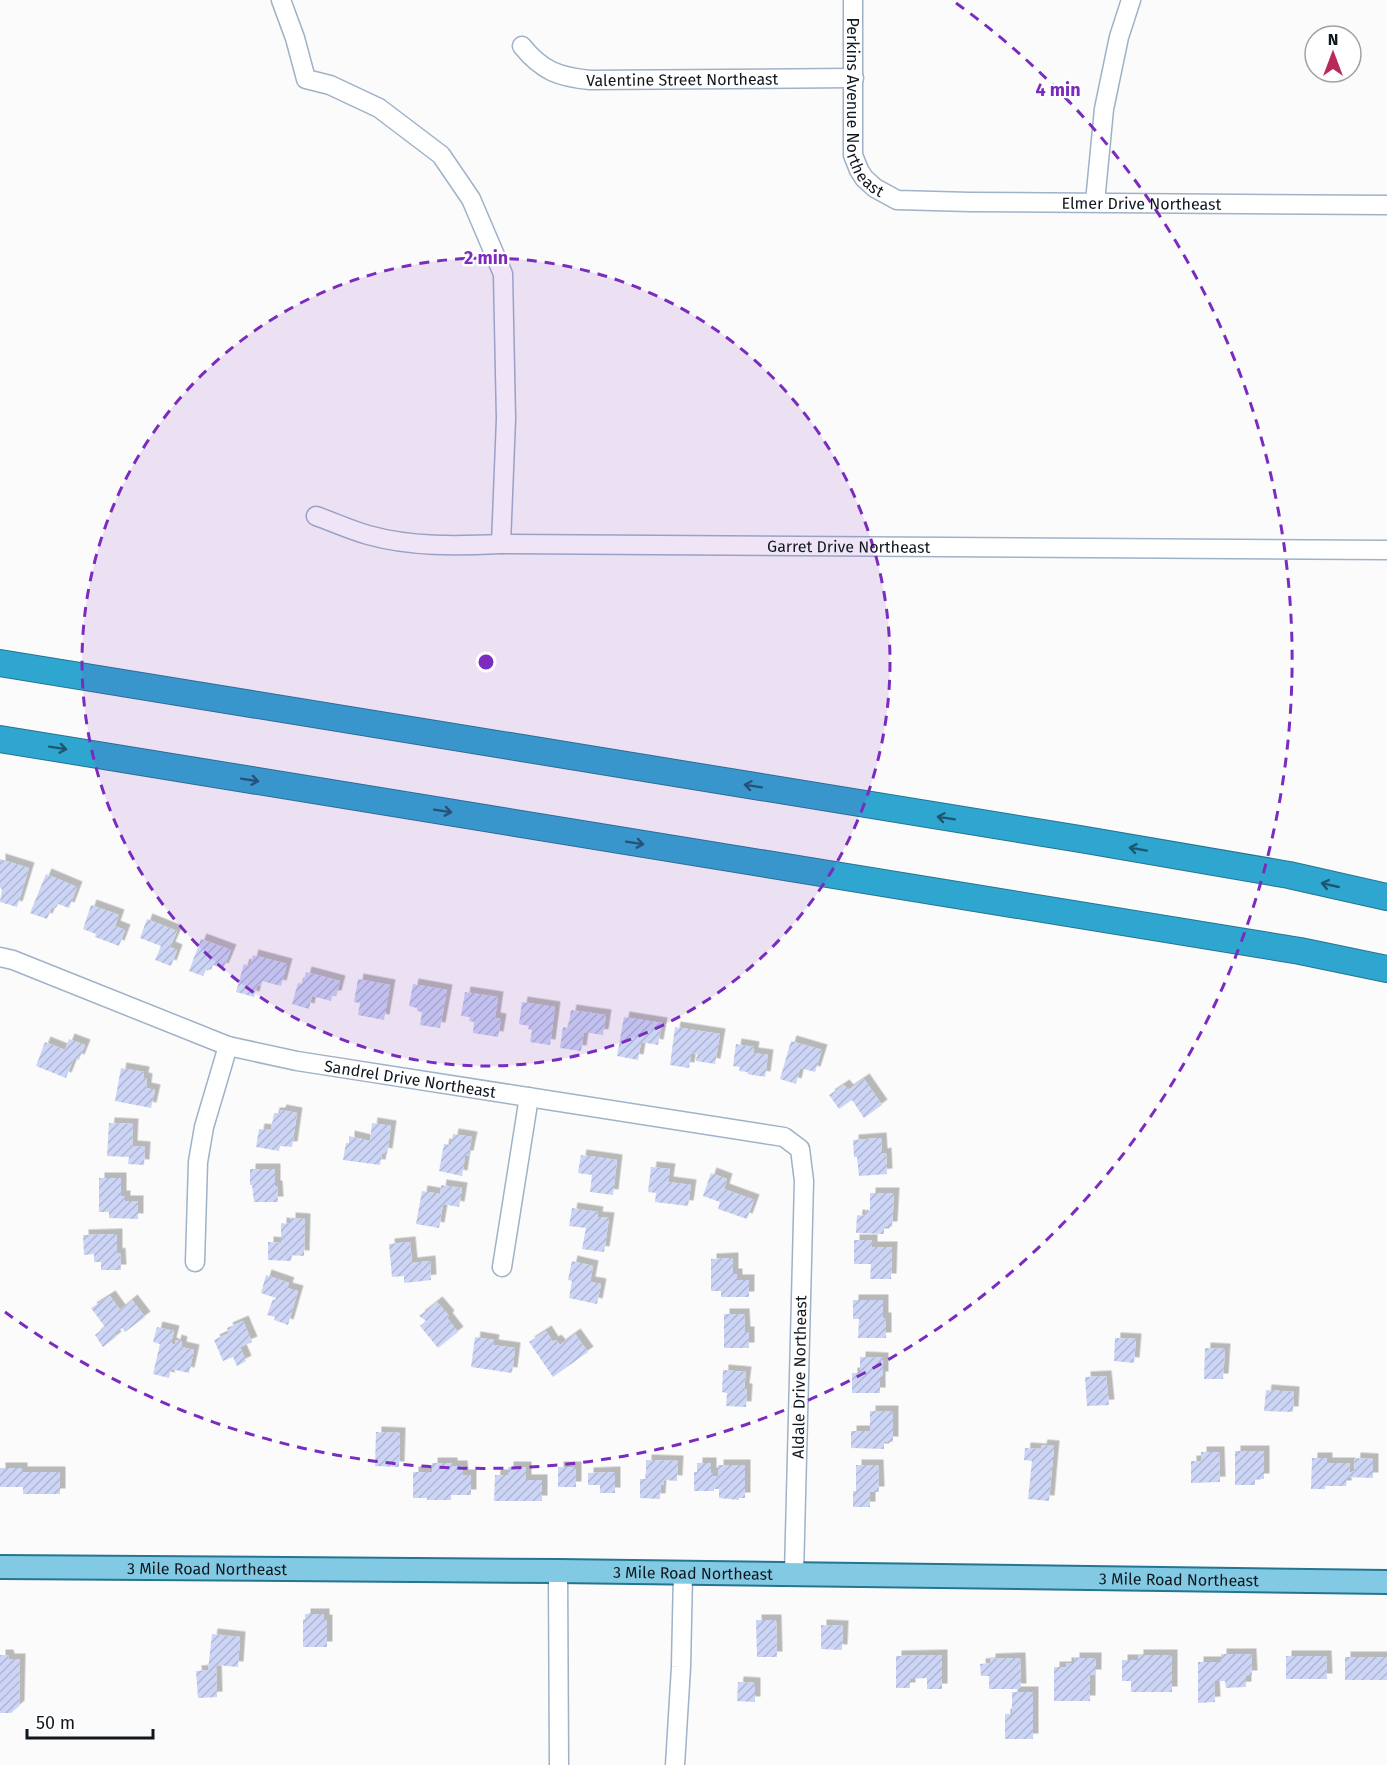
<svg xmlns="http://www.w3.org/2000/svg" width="1387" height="1765" font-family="'Fira Sans',sans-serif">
<defs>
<pattern id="building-hatch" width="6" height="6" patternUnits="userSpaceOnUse" patternTransform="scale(1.5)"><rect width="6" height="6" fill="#ccd5f6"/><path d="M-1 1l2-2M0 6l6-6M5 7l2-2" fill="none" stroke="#aeb6d2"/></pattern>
<filter id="shadow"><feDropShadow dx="5.5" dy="-5.5" stdDeviation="0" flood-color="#0004"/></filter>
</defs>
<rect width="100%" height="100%" fill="#fbfbfb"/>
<g fill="url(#building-hatch)" filter="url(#shadow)">
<path d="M0,859L29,868L17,907L0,902L2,889L0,888Z"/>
<path d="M46,874L77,887L69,908L58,904L56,908L52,907L47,919L30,913Z"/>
<path d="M91,905L119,915L115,926L125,930L119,946L95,937L96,934L83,929Z"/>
<path d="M147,919L177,931L170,947L177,950L171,966L155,960L161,946L140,938Z"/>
<path d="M201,939L231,950L223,969L213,965L211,970L207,968L203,976L189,971Z"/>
<path d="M253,955L287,964L281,986L262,981L261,986L257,985L254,997L236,992L244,964L250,966Z"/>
<path d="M306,972L340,981L336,996H332L331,1001L312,996L309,1009L292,1004L298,983L303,984Z"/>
<path d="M358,979L390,985L384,1020L358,1015L360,1003L354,1002Z"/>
<path d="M413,984L447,990L440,1028L420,1025L422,1012L417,1011V1008L409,1006Z"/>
<path d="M465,992L498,997L495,1018L501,1019L498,1037L473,1033L474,1022L469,1021L470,1017L461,1016Z"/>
<path d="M522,1002L555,1007L550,1045L530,1042L532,1030L528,1029L529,1026L519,1024Z"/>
<path d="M571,1010L606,1015L603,1035L584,1032L581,1051L560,1048L563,1027L568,1028Z"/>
<path d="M624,1017L662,1023L658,1045L641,1042L638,1060L617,1056Z"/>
<path d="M675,1027L720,1034L715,1064L696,1061L697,1054L691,1053L689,1068L670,1065Z"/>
<path d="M69,1039L85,1045L79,1060L74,1058L66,1078L36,1066L45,1042L65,1050Z"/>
<path d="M791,1041L822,1050L815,1072L800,1068L796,1084L780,1079Z"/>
<path d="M736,1044L754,1047L753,1053L768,1055L765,1077L747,1074L748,1072L739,1071L740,1067L733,1066Z"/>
<path d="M121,1068L144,1072L143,1078L147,1079L146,1088L155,1090L151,1108L115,1101Z"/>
<path d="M864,1079L882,1105L864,1118L852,1100L839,1109L829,1095L844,1085L848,1090Z"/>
<path d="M281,1110L297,1113L292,1147L280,1146L279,1151L256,1147L259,1129L271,1130L274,1113H280Z"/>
<path d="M109,1123L133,1124L132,1146L145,1147L144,1165L128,1164L129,1157L107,1156Z"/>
<path d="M372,1123L391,1126L387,1154L382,1153L380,1165L343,1160L346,1143H349V1136L370,1141Z"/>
<path d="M453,1134L472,1137L468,1156H465L462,1176L439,1171L444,1144L451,1145Z"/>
<path d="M881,1138L882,1154L886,1153L887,1174L859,1176L857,1157H854L853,1140Z"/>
<path d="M581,1155L617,1160L613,1195L590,1192L592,1175L578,1173Z"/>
<path d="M651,1167L670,1169L668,1182L691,1185L688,1206L655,1202L656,1193L648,1192Z"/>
<path d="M250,1169H275V1186H277L278,1202H254L252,1185H250Z"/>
<path d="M711,1173L727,1179L724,1189L754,1200L747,1219L718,1209L720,1202L703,1196Z"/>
<path d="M99,1178H121V1196H125V1201H138V1219L109,1218V1212H99Z"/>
<path d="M441,1185L462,1188L459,1207L443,1204L439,1228L416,1224L422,1191L440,1194Z"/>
<path d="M870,1193H894L892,1227H884V1234L856,1233L857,1215L865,1216V1211H870Z"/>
<path d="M572,1208L598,1212L597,1217L609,1218L604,1252L582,1249L586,1228L569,1226Z"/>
<path d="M290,1218L305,1219L304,1256L292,1255L291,1261L268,1260V1242L281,1243V1223L290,1224Z"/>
<path d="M117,1234V1254L120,1253L121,1270H101V1262H94V1254L84,1255L83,1235Z"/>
<path d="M854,1240H872V1247H892L891,1279H870L871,1264H854Z"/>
<path d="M410,1242L412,1263L430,1261L431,1280L404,1283V1276L392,1277L389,1244Z"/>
<path d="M733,1258V1274H737V1280H749V1297H721V1291H711V1259Z"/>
<path d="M572,1261L593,1266L590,1282L601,1284L597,1304L569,1298L572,1281L568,1280Z"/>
<path d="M266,1275L289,1283L287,1288L298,1291L288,1325L274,1320L275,1317L267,1315L273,1299L275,1300L276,1298L261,1293Z"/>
<path d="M110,1296L120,1310L132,1300L145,1317L125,1332L122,1328L114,1334L116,1337L103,1347L95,1335L105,1327L91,1308Z"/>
<path d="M853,1300H883V1318H886V1338H858L859,1319H853Z"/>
<path d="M437,1302L449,1316L447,1318L458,1332L438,1348L420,1326L426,1321L419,1316Z"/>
<path d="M724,1314H744L745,1332H749V1348H724Z"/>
<path d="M243,1321L252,1342L240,1347L246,1361L237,1366L233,1357L223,1361L214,1340L229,1333L227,1328Z"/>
<path d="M157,1327L174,1331L171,1343L175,1345L176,1340L182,1342L181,1347L194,1350L189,1373L171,1369L169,1378L153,1374L160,1344L153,1342Z"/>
<path d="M546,1331L553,1342L556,1340L560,1345L575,1334L588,1352L553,1377L529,1342Z"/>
<path d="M475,1337L494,1340L493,1345L515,1348L512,1373L471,1367Z"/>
<path d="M1115,1338L1136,1339L1134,1363L1114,1361Z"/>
<path d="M1205,1348L1225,1349L1223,1379H1204Z"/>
<path d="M860,1357L883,1358V1377H880V1393H852V1373H860Z"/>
<path d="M723,1370L746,1372L744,1389H747L746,1407L726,1406L727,1393L722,1392Z"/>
<path d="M1106,1376L1109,1405L1087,1406L1085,1377Z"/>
<path d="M1266,1390L1294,1392L1293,1412L1264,1411Z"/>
<path d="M870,1411H893V1442H884V1449L851,1448V1431H870Z"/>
<path d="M376,1432L400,1433L399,1467L375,1466Z"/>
<path d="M1042,1445L1054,1446L1049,1501L1028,1499L1032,1461L1024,1460L1025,1448L1041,1449Z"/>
<path d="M1235,1451H1264V1479H1255V1485H1235Z"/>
<path d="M1201,1452H1219L1220,1482L1191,1483V1461H1201Z"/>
<path d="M1312,1458H1327V1463H1350L1349,1472H1354L1355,1458L1373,1459V1478L1347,1477L1346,1486H1325V1489H1311Z"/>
<path d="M646,1460L678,1461L677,1481L664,1480V1485H661L660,1499L640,1498V1479H646Z"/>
<path d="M432,1463H452V1466H462L463,1475H471V1495H451V1500H427V1498H413V1472H432Z"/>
<path d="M697,1463H711V1473H713V1476H718V1465H745V1498H739V1500L719,1498V1489H714V1491H694V1472H697Z"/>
<path d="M856,1465H878L879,1492H870V1507H853V1491H856Z"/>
<path d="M508,1467H526V1480H542V1501H494L495,1475H508Z"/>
<rect x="558" y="1467" width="18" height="20"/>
<path d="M0,1468H22V1472H60V1494H23V1487H0Z"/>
<path d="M615,1472V1493H600V1485H588V1473Z"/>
<path d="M305,1614H324V1620H327V1647H303V1619H305Z"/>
<path d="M756,1620H776L777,1657H757Z"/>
<path d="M821,1625L843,1626L842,1650L821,1649Z"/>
<path d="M212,1634L240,1637L238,1667L216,1665L217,1697L198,1698L196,1671L208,1670Z"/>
<path d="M1221,1654H1251L1252,1676H1246V1687L1226,1688L1225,1681H1214L1215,1702L1198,1703V1662H1221Z"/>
<path d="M0,1655H8L9,1659H20L19,1706L11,1713H0Z"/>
<path d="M942,1655V1689H927V1678L910,1679V1688H896V1656Z"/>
<path d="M1138,1655H1172V1692H1131V1681H1122V1660H1138Z"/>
<path d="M1286,1656H1326L1327,1679H1286Z"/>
<rect x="1345" y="1657" width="42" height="23"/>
<path d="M1020,1658L1021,1689H989V1676H981L980,1664L990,1663V1659Z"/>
<path d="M1074,1658H1096V1675H1090V1701H1054V1667H1066V1663H1074Z"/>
<path d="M738,1682L755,1683V1702L737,1701Z"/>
<path d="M1012,1692H1033V1739H1005V1714H1012Z"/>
</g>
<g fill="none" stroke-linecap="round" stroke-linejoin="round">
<defs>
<g id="minor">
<path d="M281,0L295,38L306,79L330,85L379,108L441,155L471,199L503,274L506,419L501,544"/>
<path id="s1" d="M853,0V155L859,170L864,178L875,188L897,200L970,202L1387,205"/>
<path id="s2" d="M522,46C542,71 559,77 590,80L854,78"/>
<path d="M1095,202L1104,109L1119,37L1131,0"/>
<path id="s3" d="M316,516C333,522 350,530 368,535C411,547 456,546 501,544L1387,550"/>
<path id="s4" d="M0,957L13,960L228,1046L297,1061L784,1137L800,1149L804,1181L794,1574"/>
<path d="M195,1262L198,1162L204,1127L228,1046"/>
<path d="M502,1267L529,1097"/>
<path d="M558,1571L559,1765"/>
<path d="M675,1765L681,1667L683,1573"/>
</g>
<g id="major">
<path id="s5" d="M0,1567L558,1571L1387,1582"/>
</g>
<g id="highway">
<path d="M0,663L1080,839L1289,875L1387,897"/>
<path d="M0,739L1300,951L1387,969"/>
</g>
</defs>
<use href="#minor" stroke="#9eb2c8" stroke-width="21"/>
<use href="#major" stroke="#247492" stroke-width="26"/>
<use href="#highway" stroke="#247492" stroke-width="28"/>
<use href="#minor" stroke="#fff" stroke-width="18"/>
<use href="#major" stroke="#82cae3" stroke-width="22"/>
<use href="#highway" stroke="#2fa6d0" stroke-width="26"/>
</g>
<defs><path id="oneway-shaft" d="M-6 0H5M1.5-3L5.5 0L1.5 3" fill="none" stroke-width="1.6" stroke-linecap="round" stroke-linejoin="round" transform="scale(1.5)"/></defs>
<g stroke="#1e576f">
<use href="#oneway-shaft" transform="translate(58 748) rotate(9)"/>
<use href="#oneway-shaft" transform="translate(250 780) rotate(9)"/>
<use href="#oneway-shaft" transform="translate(753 786) rotate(-171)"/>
<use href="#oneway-shaft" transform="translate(443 811) rotate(9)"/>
<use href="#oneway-shaft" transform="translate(946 818) rotate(-171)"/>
<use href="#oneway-shaft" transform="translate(635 843) rotate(9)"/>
<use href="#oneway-shaft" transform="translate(1138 849) rotate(-170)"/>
<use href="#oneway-shaft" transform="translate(1330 885) rotate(-167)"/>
</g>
<circle cx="486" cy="662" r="404" fill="#7b2cbf" fill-opacity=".12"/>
<g fill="none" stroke="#7b2cbf" stroke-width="3" stroke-dasharray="10 8">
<circle cx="486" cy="662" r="404"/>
<path d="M956 3A809 809 0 1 1 5 1312"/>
</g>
<g text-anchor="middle" stroke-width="4.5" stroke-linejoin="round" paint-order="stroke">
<g font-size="16" fill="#10171f" stroke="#fff">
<text dy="6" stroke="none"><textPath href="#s2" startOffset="171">Valentine Street Northeast</textPath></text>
<text dy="6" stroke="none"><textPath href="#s1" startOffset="111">Perkins Avenue Northeast</textPath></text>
<text dy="6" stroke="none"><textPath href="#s1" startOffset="465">Elmer Drive Northeast</textPath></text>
<text dy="6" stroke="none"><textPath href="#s3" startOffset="537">Garret Drive Northeast</textPath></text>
<text dy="6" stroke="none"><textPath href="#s4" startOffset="430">Sandrel Drive Northeast</textPath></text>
<text transform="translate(799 1377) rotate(-89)" y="6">Aldale Drive Northeast</text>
<text dy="6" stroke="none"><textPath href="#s5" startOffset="207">3 Mile Road Northeast</textPath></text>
<text dy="6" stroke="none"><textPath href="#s5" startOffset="693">3 Mile Road Northeast</textPath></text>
<text dy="6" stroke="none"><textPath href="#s5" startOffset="1179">3 Mile Road Northeast</textPath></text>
</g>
</g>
<circle cx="486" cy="662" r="9" fill="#7b2cbf" stroke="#fff" stroke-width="3"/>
<g font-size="18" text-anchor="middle" font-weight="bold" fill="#7b2cbf" stroke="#fff" stroke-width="4.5" stroke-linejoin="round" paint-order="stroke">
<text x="1058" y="96">4 min</text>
<text x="486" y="264">2 min</text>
</g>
<g transform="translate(1333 54)"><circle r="28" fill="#ffffff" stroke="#9fa2a5" stroke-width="1.5"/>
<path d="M0-4.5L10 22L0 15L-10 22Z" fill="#b82a59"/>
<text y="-9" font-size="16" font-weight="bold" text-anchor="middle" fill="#10171f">N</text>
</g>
<path d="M27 1729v9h126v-9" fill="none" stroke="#10171f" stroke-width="3"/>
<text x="36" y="1729" font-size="18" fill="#10171f" stroke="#ffffff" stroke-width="4.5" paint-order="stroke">50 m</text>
</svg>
